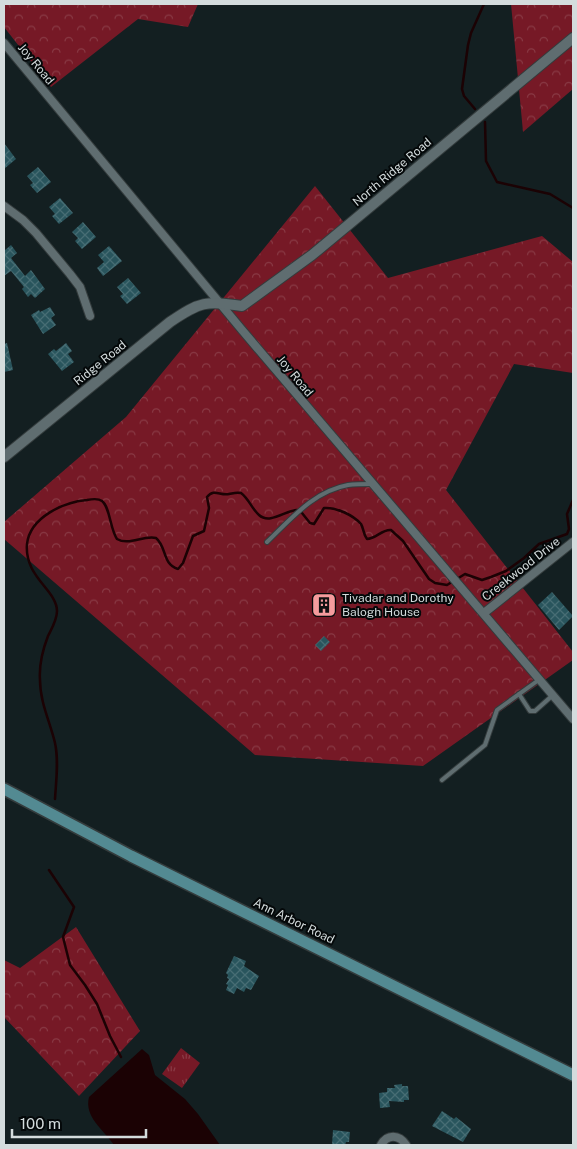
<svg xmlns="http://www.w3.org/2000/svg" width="577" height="1149" font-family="'Public Sans',sans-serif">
<defs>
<pattern id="grass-tufts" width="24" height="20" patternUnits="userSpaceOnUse" patternTransform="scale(1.25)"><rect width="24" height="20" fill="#761926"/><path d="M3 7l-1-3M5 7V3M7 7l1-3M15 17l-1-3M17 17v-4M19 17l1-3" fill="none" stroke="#893a45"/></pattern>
<pattern id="forest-crowns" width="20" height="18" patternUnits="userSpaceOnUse" patternTransform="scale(1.25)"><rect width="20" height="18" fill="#761926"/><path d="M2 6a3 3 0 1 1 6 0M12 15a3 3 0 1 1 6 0" fill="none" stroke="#893a45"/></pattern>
<pattern id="building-cross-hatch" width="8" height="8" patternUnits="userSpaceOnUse" patternTransform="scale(1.25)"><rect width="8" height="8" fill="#29555d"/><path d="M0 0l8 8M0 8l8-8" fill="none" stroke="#476d74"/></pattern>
</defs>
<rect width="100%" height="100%" fill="#131f21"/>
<path fill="url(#grass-tufts)" d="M181,1048L200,1063L182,1088L162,1074Z"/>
<g fill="url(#forest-crowns)">
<path d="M4,4H198L188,27L138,19L51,87L4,27Z"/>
<path d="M511,4H573V89L523,132Z"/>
<path d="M315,186L388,278L542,236L573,262V373L514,364L446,490L573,652V660L423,766L255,755L4,539V522L126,417Z"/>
<path d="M76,927L140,1031L79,1096L4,1017V960L20,968Z"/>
</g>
<path fill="#1b0204" d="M142,1049L149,1055L155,1075L185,1099L198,1114L220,1145H114C103,1129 84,1117 89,1097Z"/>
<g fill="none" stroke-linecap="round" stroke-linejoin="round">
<g stroke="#1b0204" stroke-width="2.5">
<path d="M475,109L464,96L462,89L468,45L471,33L484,4"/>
<path d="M485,122L486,161L497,182L550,194L573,208"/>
<path d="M302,513L310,523L314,524L324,508C336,507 353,515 361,524C364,529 363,534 367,539C376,539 382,529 391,530L403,541L429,579L435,583L447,585L465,574L482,580L491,577L506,571L524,558L539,544L567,534L569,529L567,514L573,500"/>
<path d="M55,799C56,781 59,761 55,743C50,722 40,702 40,680C39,666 43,649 48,636C52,628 57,620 57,611C57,590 24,577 27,544C30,517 64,502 87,500C92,499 98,498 102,501C110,507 110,529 117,539C129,546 143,535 156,538C167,547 162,564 178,569L183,563L193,536L204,531L209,508L207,497C214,488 220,496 229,494C234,493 236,492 241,493C249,499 252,509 259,515C270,525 286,510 297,510"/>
<path d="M49,870L74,907L63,937L70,965L85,985L97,1004L110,1036L121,1057"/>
</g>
</g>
<g fill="url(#building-cross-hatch)">
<path d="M4,143L16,159L4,169Z"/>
<path d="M38,167L51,182L37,193L30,185L33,183L27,176Z"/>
<path d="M60,198L73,213L59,224L52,216L55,214L49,207Z"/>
<path d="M83,222L96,237L82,249L75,241L78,238L72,232Z"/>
<path d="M11,245L17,253L11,258L25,276L31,270L45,289L35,298L31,294L28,297L22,289L24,287L11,271L4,276V249L5,250Z"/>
<path d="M109,246L122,261L103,276L97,268L104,262L98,255Z"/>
<path d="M128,278L141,293L127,304L120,296L123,294L117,287Z"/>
<path d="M50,307L55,315L51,318L56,325L43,334L31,315L39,310L40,312Z"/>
<path d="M7,343L13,370L4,372V344Z"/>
<path d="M66,343L72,351L68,354L74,362L62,371L48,354L54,349L56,351Z"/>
<path d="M552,592L573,616L559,630L538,605Z"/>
<path d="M317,596L335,600L331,614L314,610Z"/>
<path d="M324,636L330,642L321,651L315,645Z"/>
<path d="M234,956L246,961L244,966L259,976L251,990L246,988L244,992L237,988L234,994L226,990L228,985L226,984L229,979L227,978L228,975L226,973Z"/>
<path d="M402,1084V1086H408L409,1100H404V1102L389,1101L390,1107L380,1108L379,1093L387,1092V1088H395L394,1085Z"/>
<path d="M442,1111L454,1119L456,1117L471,1129L463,1142L432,1126Z"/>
<path d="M333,1130L350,1132L349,1142H346L345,1145H332Z"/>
</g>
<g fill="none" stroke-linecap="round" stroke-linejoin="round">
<defs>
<g id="service">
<path d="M267,542C291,519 314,491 348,485C356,484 364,484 372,484"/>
<path d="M519,694L530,711H535L553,695"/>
<path d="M442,780L485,745L497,710L540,679"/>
</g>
<g id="minor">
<path d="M4,43L242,330L573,719"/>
<path d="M4,206L23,220L36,233L70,274L80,287L90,316"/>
<path d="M484,613L573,542"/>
<path d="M381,1145C387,1134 399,1134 406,1145"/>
</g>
<path id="tertiary" d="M4,457L170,322C201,301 205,301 242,306L312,255L573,38"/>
<path id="secondary" d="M4,789L131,856L573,1075"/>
</defs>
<use href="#service" stroke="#343c3d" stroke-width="6"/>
<use href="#minor" stroke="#343c3d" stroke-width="10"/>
<use href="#tertiary" stroke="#343c3d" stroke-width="12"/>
<use href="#secondary" stroke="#343c3d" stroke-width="14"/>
<use href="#service" stroke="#5f6d70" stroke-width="4"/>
<use href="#minor" stroke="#5f6d70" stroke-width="8"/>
<use href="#tertiary" stroke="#5f6d70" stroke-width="10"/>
<use href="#secondary" stroke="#538a92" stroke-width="11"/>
</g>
<defs>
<symbol id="building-square" viewBox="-11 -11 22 22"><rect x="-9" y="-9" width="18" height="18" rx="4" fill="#f59b9d" stroke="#040809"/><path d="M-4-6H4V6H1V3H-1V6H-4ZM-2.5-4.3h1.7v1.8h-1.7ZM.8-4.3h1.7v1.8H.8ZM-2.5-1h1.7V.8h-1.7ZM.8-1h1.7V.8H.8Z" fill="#111"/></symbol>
</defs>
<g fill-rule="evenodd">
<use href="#building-square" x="310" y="591" width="28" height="28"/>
</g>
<g text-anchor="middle" stroke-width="4" stroke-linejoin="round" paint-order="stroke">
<g font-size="12" fill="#d4dcdd" stroke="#040809">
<text transform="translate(36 64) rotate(50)" y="4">Joy Road</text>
<text transform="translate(392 172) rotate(-40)" y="4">North Ridge Road</text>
<text transform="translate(100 363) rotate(-39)" y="4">Ridge Road</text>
<text transform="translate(295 376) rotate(50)" y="4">Joy Road</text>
<text transform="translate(521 569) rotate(-38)" y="4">Creekwood Drive</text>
<text transform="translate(294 921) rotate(26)" y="4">Ann Arbor Road</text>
</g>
<g font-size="12" fill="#d4dcdd" stroke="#040809" text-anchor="start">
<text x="342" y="602">Tivadar and Dorothy<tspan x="342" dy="14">Balogh House</tspan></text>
</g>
</g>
<rect width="577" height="1149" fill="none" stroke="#d4dcdd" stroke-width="10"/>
<path d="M12 1129v8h134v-8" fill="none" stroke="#d4dcdd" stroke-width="2.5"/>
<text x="20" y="1129" font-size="15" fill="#d4dcdd" stroke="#040809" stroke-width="4" paint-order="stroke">100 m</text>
</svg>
